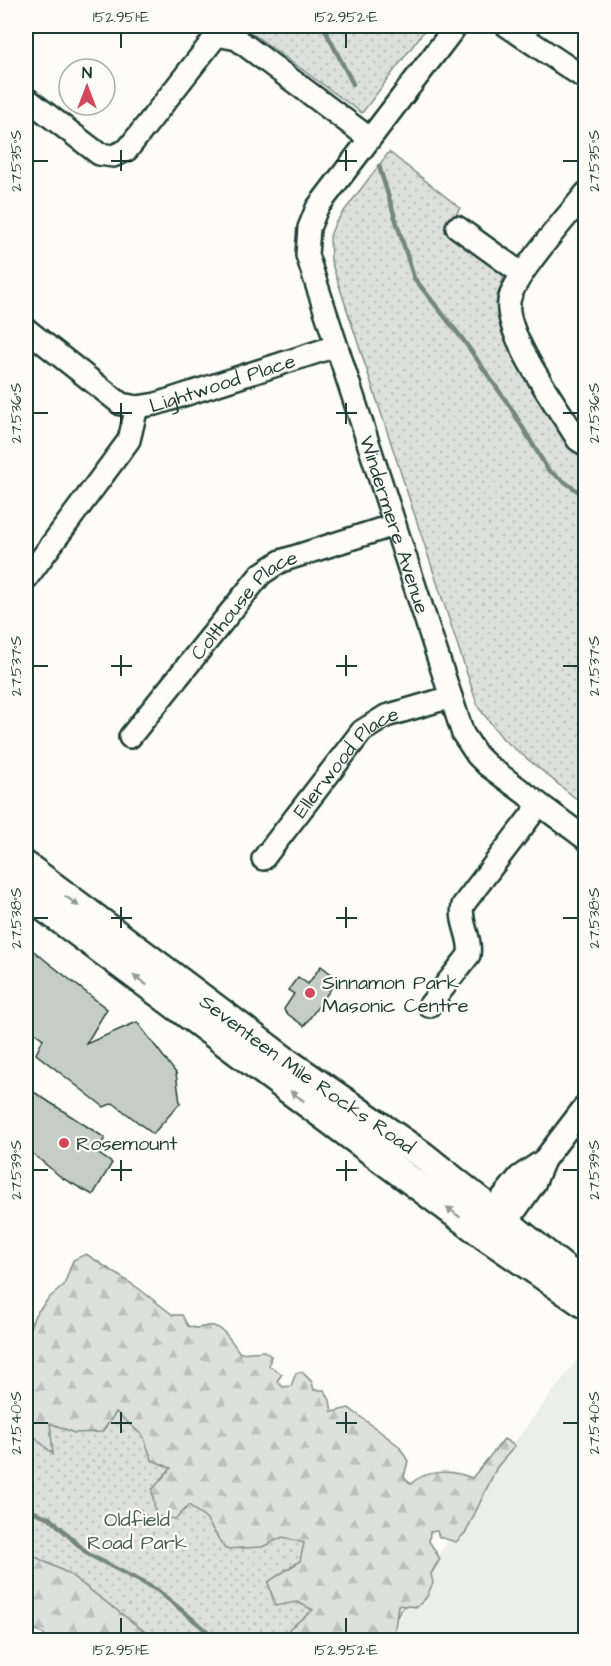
<svg xmlns="http://www.w3.org/2000/svg" width="611" height="1666" font-family="'Architects Daughter',sans-serif">
<defs>
<pattern id="green-dots" width="8" height="8" patternUnits="userSpaceOnUse" patternTransform="scale(1.5)"><rect width="8" height="8" fill="#dde0db"/><path d="M2 2h.1M6 6h.1" fill="none" stroke="#bdc1bd" stroke-width="1.8" stroke-linecap="round"/></pattern>
<pattern id="forest-firs" width="22" height="20" patternUnits="userSpaceOnUse" patternTransform="scale(1.5)"><rect width="22" height="20" fill="#dde0db"/><path d="M5 1l3.5 6h-7zM16 11l3.5 6h-7z" fill="#bdc1bd"/></pattern>
</defs>
<rect width="100%" height="100%" fill="#fdfcf7"/>
<filter id="ink" filterUnits="userSpaceOnUse"><feTurbulence type="fractalNoise" baseFrequency=".0167" numOctaves="2"/><feDisplacementMap in="SourceGraphic" scale="12" xChannelSelector="R" yChannelSelector="G"/><feConvolveMatrix kernelMatrix="1 2 1 2 8 2 1 2 1" color-interpolation-filters="sRGB"/></filter>
<g filter="url(#ink)">
<path fill="#eceee9" d="M585,1350V1640H381L516,1440Z"/>
<g fill="url(#green-dots)" stroke="#7e8e88" stroke-width="1.5">
<path d="M242,26H428L362,113Z"/>
<path d="M389,152L460,208L445,232L476,252L505,274L497,296L503,336L574,451L585,460V806L503,739L478,707L331,261L330,236L335,223Z"/>
<path d="M26,1320L416,1589L381,1640H73L26,1614Z"/>
</g>
<g fill="url(#forest-firs)" stroke="#7e8e88" stroke-width="1.5">
<path d="M86,1254L138,1288L173,1315H182L188,1326C197,1329 198,1328 207,1326C223,1323 232,1343 240,1353L264,1351L271,1356L269,1366L282,1374L277,1381L283,1387L291,1386L296,1373L302,1372L312,1382L314,1390H324L330,1400L332,1412L349,1408L399,1446L408,1461L404,1477L411,1484C425,1469 453,1470 472,1478L504,1439L515,1446L497,1467L466,1532L456,1542L439,1537L437,1531L430,1532L429,1541L440,1559L431,1574L433,1583L426,1598L417,1607L398,1605L394,1636L389,1640H291L289,1629L313,1610L297,1602L275,1606L268,1582L300,1561L304,1543L283,1537L262,1547L225,1549L207,1520L189,1505L176,1519L156,1516L152,1490L171,1468L152,1460L143,1436L116,1412L102,1432L74,1433L50,1423L53,1454L26,1429V1337L35,1315L49,1298L64,1285L73,1260Z"/>
<path d="M26,1552L69,1574L156,1640H52L26,1624Z"/>
</g>
<g fill="none" stroke-linecap="round" stroke-linejoin="round">
<g stroke="#75877f" stroke-width="4.5">
<path d="M323,26L353,84"/>
<path d="M379,166L414,278L464,341L511,408L548,470L586,497"/>
<path d="M26,1509L50,1518L88,1554L157,1590L218,1640"/>
</g>
</g>
<g fill="#c6cdc7" stroke="#1f3d34" stroke-width="1.5">
<path d="M26,945L107,1009L86,1044L137,1022L176,1073L180,1103L153,1134L113,1103L104,1107L36,1054L43,1039L26,1026Z"/>
<path d="M321,966L338,979L304,1026L285,1012L284,1009L294,994L288,990L298,977L308,984Z"/>
<path d="M26,1087L105,1138L96,1152L112,1163L93,1195L62,1178L26,1148Z"/>
</g>
<g fill="none" stroke-linecap="round" stroke-linejoin="round">
<defs>
<g id="minor">
<path d="M211,26L217,35L237,39L369,138"/>
<path id="s1" d="M456,26L317,208L309,228L307,255L463,734L477,755L487,765L586,839"/>
<path d="M507,26L586,79"/>
<path d="M26,98L99,154L113,156L127,150L217,35"/>
<path d="M586,193C568,216 512,277 509,302C504,335 560,410 578,440L586,445"/>
<path d="M457,227L522,274"/>
<path id="s2" d="M26,329L121,404L137,407L156,404L336,346"/>
<path d="M26,579L129,440L137,407"/>
<path id="s3" d="M130,737L261,574L281,561L394,525"/>
<path id="s4" d="M263,859L362,731L386,716L451,697"/>
<path d="M429,1006L469,955C472,937 459,923 463,905L539,805"/>
<path d="M492,1224L493,1209L519,1177L544,1160"/>
<path d="M491,1227L508,1221L534,1184L544,1160L586,1105"/>
</g>
<g id="major">
<path id="s5" d="M26,866L287,1062L422,1155L586,1286"/>
<path d="M26,894L484,1235L586,1305"/>
</g>
</defs>
<use href="#minor" stroke="#1f3d34" stroke-width="26"/>
<use href="#major" stroke="#1f3d34" stroke-width="32"/>
<use href="#minor" stroke="#fdfcf7" stroke-width="21"/>
<use href="#major" stroke="#fdfcf7" stroke-width="27"/>
</g>
<defs><path id="oneway-solid" d="M-6-.8H1V-3.2L6.5 0L1 3.2V.8H-6Z" transform="scale(1.5)"/></defs>
<g fill="#8e9c96">
<use href="#oneway-solid" transform="translate(72 901) rotate(37)"/>
<use href="#oneway-solid" transform="translate(140 980) rotate(-144)"/>
<use href="#oneway-solid" transform="translate(297 1096) rotate(-144)"/>
<use href="#oneway-solid" transform="translate(453 1212) rotate(-143)"/>
</g>
</g>
<path fill="none" stroke="#1f3d34" stroke-width="2" d="M121,33V48M346,33V48M121,150V171M346,150V171M33,161H48M111,161H132M336,161H357M563,161H578M121,403V424M346,403V424M33,413H48M111,413H132M336,413H357M563,413H578M121,655V676M346,655V676M33,666H48M111,666H132M336,666H357M563,666H578M121,907V928M346,907V928M33,918H48M111,918H132M336,918H357M563,918H578M121,1160V1181M346,1160V1181M33,1170H48M111,1170H132M336,1170H357M563,1170H578M121,1412V1433M346,1412V1433M33,1423H48M111,1423H132M336,1423H357M563,1423H578M121,1618V1633M346,1618V1633"/>
<g fill="#d1495b" stroke="#fdfcf7" stroke-width="2">
<circle cx="310" cy="993" r="6"/>
<circle cx="64" cy="1143" r="6"/>
</g>
<g text-anchor="middle" stroke-width="4.5" stroke-linejoin="round" paint-order="stroke">
<g font-size="20" fill="#1f3d34" stroke="#fdfcf7">
<text dy="7" stroke="none"><textPath href="#s2" startOffset="226">Lightwood Place</textPath></text>
<text dy="7" stroke="none"><textPath href="#s1" startOffset="561">Windermere Avenue</textPath></text>
<text dy="7" stroke="none"><textPath href="#s3" startOffset="176">Colthouse Place</textPath></text>
<text dy="7" stroke="none"><textPath href="#s4" startOffset="129">Ellerwood Place</textPath></text>
<text dy="7" stroke="none"><textPath href="#s5" startOffset="350">Seventeen Mile Rocks Road</textPath></text>
</g>
<g font-size="20" fill="#1f3d34" stroke="#fdfcf7" text-anchor="start">
<text x="322" y="989">Sinnamon Park<tspan x="322" dy="23">Masonic Centre</tspan></text>
<text x="76" y="1150">Rosemount</text>
</g>
<g font-size="20" fill="#455e55" stroke="#fdfcf7">
<text x="137" y="1526">Oldfield<tspan x="137" dy="23">Road Park</tspan></text>
</g>
</g>
<rect width="611" height="1666" fill="none" stroke="#fdfcf7" stroke-width="66"/>
<g transform="translate(87 87)"><circle r="28" fill="#fdfcf7" stroke="#a4b0a9" stroke-width="1.5"/>
<path d="M0-4.5L10 22L0 15L-10 22Z" fill="#d1495b"/>
<text y="-9" font-size="16" font-weight="bold" text-anchor="middle" fill="#1f3d34">N</text>
</g>
<rect x="33" y="33" width="545" height="1600" fill="none" stroke="#1f3d34" stroke-width="2"/>
<g font-size="15" text-anchor="middle" fill="#1f3d34">
<text x="121" y="22">152.951°E</text>
<text x="346" y="22">152.952°E</text>
<text transform="translate(16 161) rotate(-90)" y="5">27.535°S</text>
<text transform="translate(594 161) rotate(-90)" y="5">27.535°S</text>
<text transform="translate(16 413) rotate(-90)" y="5">27.536°S</text>
<text transform="translate(594 413) rotate(-90)" y="5">27.536°S</text>
<text transform="translate(16 666) rotate(-90)" y="5">27.537°S</text>
<text transform="translate(594 666) rotate(-90)" y="5">27.537°S</text>
<text transform="translate(16 918) rotate(-90)" y="5">27.538°S</text>
<text transform="translate(594 918) rotate(-90)" y="5">27.538°S</text>
<text transform="translate(16 1170) rotate(-90)" y="5">27.539°S</text>
<text transform="translate(594 1170) rotate(-90)" y="5">27.539°S</text>
<text transform="translate(16 1423) rotate(-90)" y="5">27.540°S</text>
<text transform="translate(594 1423) rotate(-90)" y="5">27.540°S</text>
<text x="121" y="1655">152.951°E</text>
<text x="346" y="1655">152.952°E</text>
</g>
</svg>
